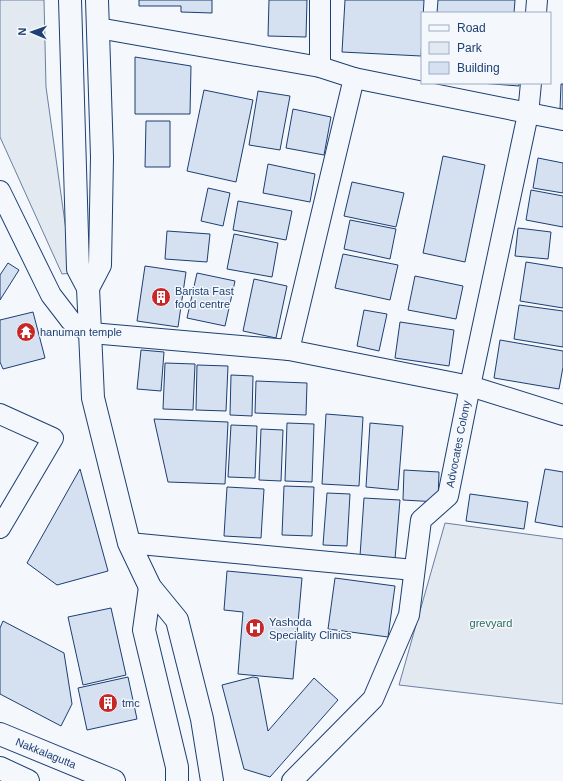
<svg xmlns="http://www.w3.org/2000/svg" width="563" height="781" font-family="Arial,sans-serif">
<rect width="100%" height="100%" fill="#f4f7fb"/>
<g fill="#e3e9f0" stroke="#687fa3">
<path d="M0,0H44L46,87L72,273L62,274L0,137Z"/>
<path d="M445,523L563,539V704L399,685Z"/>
</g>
<g fill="#d5e0f0" stroke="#1d3f73">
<path d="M139,0H212V13L181,12V6H139Z"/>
<path d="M269,0H307L306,37L268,36Z"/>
<path d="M345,0H424L421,56L342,52Z"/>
<path d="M438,0H515L514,13H437Z"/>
<path d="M135,57L191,66L190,114H135Z"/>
<path d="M480,83H519V86Z"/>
<path d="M561,84H563V109H560Z"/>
<path d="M204,90L253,100L236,182L187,171Z"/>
<path d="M258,91L290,96L280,150L249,145Z"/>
<path d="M293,109L331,117L324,155L286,148Z"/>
<path d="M146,121H170V167H145Z"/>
<path d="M443,156L485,165L465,262L423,253Z"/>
<path d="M538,158L563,163V193L533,188Z"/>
<path d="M268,164L315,174L310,202L263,193Z"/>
<path d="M352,182L404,193L396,227L344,216Z"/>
<path d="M208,188L230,193L223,226L201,221Z"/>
<path d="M531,190L563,196V227L526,220Z"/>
<path d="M238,201L292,211L286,240L233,230Z"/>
<path d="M350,220L396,229L390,259L344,249Z"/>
<path d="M518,228L551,232L548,259L515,256Z"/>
<path d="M167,231L210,234L207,262L165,259Z"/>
<path d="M234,234L278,243L272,277L227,269Z"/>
<path d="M343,254L398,265L390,300L335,288Z"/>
<path d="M526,262L563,268V308L520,301Z"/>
<path d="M8,263L19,270L0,300V275Z"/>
<path d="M145,266L186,272L178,327L137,321Z"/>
<path d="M197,273L235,281L225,326L187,318Z"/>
<path d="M415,276L463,286L456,319L408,310Z"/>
<path d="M254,279L287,286L276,338L243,331Z"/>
<path d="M519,305L563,311V347L514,339Z"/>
<path d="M364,310L387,314L379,351L357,346Z"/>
<path d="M33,312L45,358L3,369L0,362V320Z"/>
<path d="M400,322L454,330L449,366L395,358Z"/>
<path d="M500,340L563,351V367L559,389L494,378Z"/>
<path d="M141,350L164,352L161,391L137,389Z"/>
<path d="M165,363L195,364L193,410L163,409Z"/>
<path d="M197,365L228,366L226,411L196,410Z"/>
<path d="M231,375L253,376L252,416L230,415Z"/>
<path d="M256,381L307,383L306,415L255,413Z"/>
<path d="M326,414L363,417L359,486L322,484Z"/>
<path d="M154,419L228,422L225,484L168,482Z"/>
<path d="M287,423L314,424L312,482L285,481Z"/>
<path d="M370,423L403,426L398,490L366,487Z"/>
<path d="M231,425L257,426L255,478L228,477Z"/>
<path d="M261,429L283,430L281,481L259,480Z"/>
<path d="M80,469L108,571L57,585L27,563Z"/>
<path d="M545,469L563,472V527L535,522Z"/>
<path d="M404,470L439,472L438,502L403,500Z"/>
<path d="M284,486L314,487L312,536L282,535Z"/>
<path d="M227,487L264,489L261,538L224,536Z"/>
<path d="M327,493L350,494L347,546L323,545Z"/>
<path d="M470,494L528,502L524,529L466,521Z"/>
<path d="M364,498L400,500L395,559L360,556Z"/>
<path d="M227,571L302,578L293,679L238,674L243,612L224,610Z"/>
<path d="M335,578L395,586L388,637L328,629Z"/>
<path d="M111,608L126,675L83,685L68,617Z"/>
<path d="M3,621L64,653L72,704L61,726L0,694V628Z"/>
<path d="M128,677L137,719L87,730L78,688Z"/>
<path d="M253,677L258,678L268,731L314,678L338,700L270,777L244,769L222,685Z"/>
</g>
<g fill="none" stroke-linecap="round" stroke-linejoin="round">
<defs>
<g id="minor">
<path d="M320,0V67"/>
<path d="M536,13L537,0"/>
<path d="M98,28L320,67L354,78L563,120"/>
<path d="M0,191L51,295L71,321L91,333L289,350L470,386L563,415"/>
<path d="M289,350L354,78"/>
<path d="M0,414L53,438L0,528"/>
<path d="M129,543L414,570"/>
<path d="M292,781L373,699L409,615L421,520L448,496L470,386L528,114L531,83"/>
</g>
<g id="primary">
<path d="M70,0L78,269L88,288L93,398L129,543L150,587L177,620L202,719L212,781"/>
<path d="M88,288L100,265L102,157L97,0"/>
<path d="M150,587L144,630L177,767V781"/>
<path d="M0,734L114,781"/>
<path d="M0,768L28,781"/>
</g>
</defs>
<use href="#minor" stroke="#1d3f73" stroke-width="22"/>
<use href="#primary" stroke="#1d3f73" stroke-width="24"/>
<use href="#minor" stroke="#f4f7fb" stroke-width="20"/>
<use href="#primary" stroke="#f4f7fb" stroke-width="22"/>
</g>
<defs>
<symbol id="building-disc" viewBox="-11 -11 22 22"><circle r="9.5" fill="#c62828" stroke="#f4f7fb"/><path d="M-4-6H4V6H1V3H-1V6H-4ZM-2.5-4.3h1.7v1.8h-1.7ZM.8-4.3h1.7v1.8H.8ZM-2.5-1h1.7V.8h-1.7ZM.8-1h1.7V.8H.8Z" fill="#fff"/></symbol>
<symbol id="temple-disc" viewBox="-11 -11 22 22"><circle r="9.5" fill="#c62828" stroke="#f4f7fb"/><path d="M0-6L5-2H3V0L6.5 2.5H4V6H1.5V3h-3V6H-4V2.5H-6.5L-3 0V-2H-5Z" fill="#fff"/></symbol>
<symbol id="hospital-disc" viewBox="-11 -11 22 22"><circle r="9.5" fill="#c62828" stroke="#f4f7fb"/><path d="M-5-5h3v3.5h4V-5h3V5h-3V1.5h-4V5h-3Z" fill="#fff"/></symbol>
</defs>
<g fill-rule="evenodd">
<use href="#building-disc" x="150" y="286" width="22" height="22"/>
<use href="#temple-disc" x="15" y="321" width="22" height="22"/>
<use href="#hospital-disc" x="244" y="617" width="22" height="22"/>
<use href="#building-disc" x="97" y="692" width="22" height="22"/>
</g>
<g text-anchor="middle" stroke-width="3" stroke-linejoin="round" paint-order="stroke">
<g font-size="11" fill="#1d3f73" stroke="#f4f7fb" text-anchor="start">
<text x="175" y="295">Barista Fast<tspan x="175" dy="13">food centre</tspan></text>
<text x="40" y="336">hanuman temple</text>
<text x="269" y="626">Yashoda<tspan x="269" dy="13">Speciality Clinics</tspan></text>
<text x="122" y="707">tmc</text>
</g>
<g font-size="11" fill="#1d3f73" stroke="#f4f7fb">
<text transform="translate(458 444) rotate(-79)" y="4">Advocates Colony</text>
<text transform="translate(46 753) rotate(22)" y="4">Nakkalagutta</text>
</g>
<g font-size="11" fill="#2c6c60" stroke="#f4f7fb">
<text x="491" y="627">grevyard</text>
</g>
</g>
<rect x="421" y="12" width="130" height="72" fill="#f4f7fb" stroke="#9eadc5"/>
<rect x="429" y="25" width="20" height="6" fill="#f4f7fb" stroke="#9eadc5"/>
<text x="457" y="32" font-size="12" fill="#1d3f73">Road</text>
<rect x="429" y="42" width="20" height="12" fill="#e3e9f0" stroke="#9eadc5"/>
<text x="457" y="52" font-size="12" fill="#1d3f73">Park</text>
<rect x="429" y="62" width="20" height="12" fill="#d5e0f0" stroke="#9eadc5"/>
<text x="457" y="72" font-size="12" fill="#1d3f73">Building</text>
<g transform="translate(32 32) rotate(272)" stroke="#f4f7fb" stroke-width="3" paint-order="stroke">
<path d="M0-3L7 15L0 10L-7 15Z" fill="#1d3f73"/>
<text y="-6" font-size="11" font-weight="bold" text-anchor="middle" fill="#1d3f73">N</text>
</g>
</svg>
